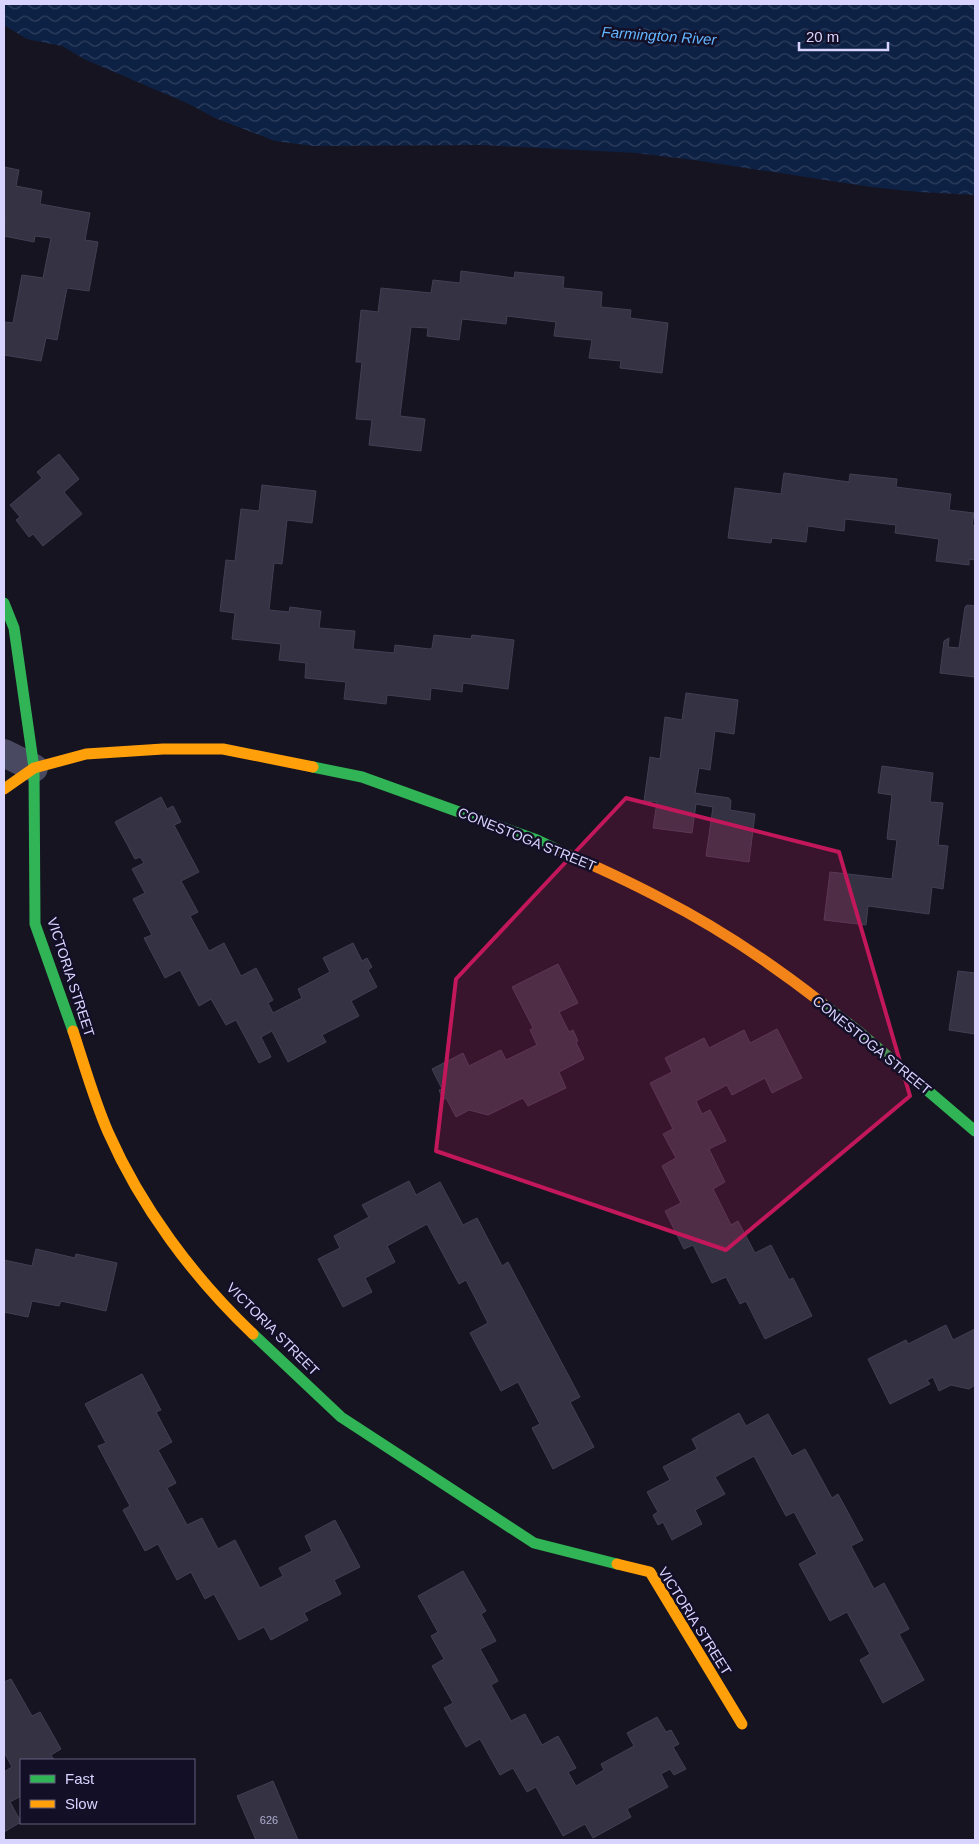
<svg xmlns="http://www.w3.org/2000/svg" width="979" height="1844" font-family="Arial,sans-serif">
<defs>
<pattern id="water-waves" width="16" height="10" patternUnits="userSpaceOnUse" patternTransform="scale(1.25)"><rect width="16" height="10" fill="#0d2144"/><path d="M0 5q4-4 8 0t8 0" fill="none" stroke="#304060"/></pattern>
</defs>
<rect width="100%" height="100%" fill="#161421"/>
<path fill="url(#water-waves)" d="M4,4H975V195L919,192L871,187L694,160L636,153L483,145L313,146L275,141L215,118L189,104L84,59L62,46L27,39L4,25Z"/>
<g fill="#343243" stroke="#433f54">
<path d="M4,167L19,170L16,186L42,191L40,204L90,213L85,240L98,242L89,291L67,288L57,340L46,338L41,361L4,355V322L13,323L22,275L43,278L51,238L35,236L34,242L4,236L5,216H4Z"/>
<path d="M461,271L514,278L515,272L564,277L563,288L602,292L601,307L631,310L630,318L668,323L662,373L620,368L621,361L589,358L592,340L554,336L556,322L507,316L506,324L462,319L459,340L427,336L428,328L411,327L400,416L425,419L421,451L369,445L372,420L356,419L362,362H356L361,310L378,312L381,288L431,293L433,280L460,283Z"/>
<path d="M59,454L79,479L64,492L82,514L43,546L33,534L29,537L16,520L20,517L10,505L42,478L37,472Z"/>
<path d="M784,473L849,482L850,474L897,479L896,487L951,494L949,510L974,513L972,525L975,526V560L969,559V565L936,561L939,539L895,533L896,525L845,519L844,531L808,526L806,542L772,538L771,543L728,538L735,488L781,494Z"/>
<path d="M262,485L316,491L312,523L287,520L282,564L274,563L269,610L289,612L290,607L321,611L319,628L355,631L353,649L394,653L395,645L430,649L432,648L434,635L471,639L472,635L514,640L508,689L463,683L462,692L431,688L430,700L387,695L386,704L344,699L346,682L305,678L306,663L279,660L281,644L232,639L235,613L220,611L226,560L235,561L241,509L259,511Z"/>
<path d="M967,605L975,606V677L940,673L944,641L949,638L948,647L959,648L965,607Z"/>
<path d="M686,693L738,700L734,734L715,731L710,770L699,768L695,793L729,798L731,801L730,810L755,814L749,862L706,856L713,807L696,804L692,833L653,828L657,802L644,801L650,757L660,759L665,717L682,720Z"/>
<path d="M882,766L933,773L930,802L943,803L938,845L948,846L943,889L932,887L929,914L868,906L866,925L824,920L830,872L892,879L897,840L887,839L892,795L878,793Z"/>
<path d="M161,797L167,809L173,806L181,822L174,825L199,872L181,881L198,912L190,916L209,951L224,943L241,976L256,968L273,1000L268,1003L273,1013L302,998L298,989L330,972L323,958L353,943L362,961L367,958L372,967L368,970L377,987L351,1001L359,1016L322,1035L326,1042L288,1062L272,1031L261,1037L271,1057L259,1063L236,1020L226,1025L211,999L199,1006L180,970L165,978L144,938L152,935L133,899L145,893L132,869L144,863L140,857L135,859L115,822Z"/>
<path d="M558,964L578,1003L559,1012L569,1032L573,1030L578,1041L576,1042L584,1059L559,1072L566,1088L528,1106L523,1098L488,1115L469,1110L456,1117L446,1098L443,1100L439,1090L442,1089L432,1069L463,1053L469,1066L501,1050L506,1060L537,1045L530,1030L533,1028L512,987Z"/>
<path d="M958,971L975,973V1034L949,1030Z"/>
<path d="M777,1029L802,1078L772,1093L765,1078L732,1095L727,1085L696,1101L702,1114L710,1110L726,1141L709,1149L725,1182L713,1189L731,1225L738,1221L755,1253L771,1245L789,1280L793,1278L812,1316L765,1339L746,1301L740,1304L726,1277L712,1283L693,1245L684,1249L665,1211L681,1203L662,1166L676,1158L663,1134L673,1129L650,1083L672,1072L665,1058L704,1038L709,1048L744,1030L750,1043Z"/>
<path d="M409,1181L416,1195L440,1182L463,1225L477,1218L502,1266L508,1262L580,1397L570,1402L594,1447L553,1469L532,1428L540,1424L518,1382L501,1391L470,1333L488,1323L466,1280L459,1284L427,1224L387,1246L395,1262L365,1278L372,1292L343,1307L318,1259L340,1248L334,1236L369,1217L362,1205Z"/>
<path d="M36,1249L75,1258L76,1254L117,1263L106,1311L61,1301L59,1306L32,1301L28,1317L4,1312V1260L32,1266Z"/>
<path d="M946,1325L953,1340L975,1329V1385L969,1389L951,1385L939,1391L933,1377L927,1380L930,1384L890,1404L868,1359L906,1340L908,1344Z"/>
<path d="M142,1374L161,1410L156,1412L172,1442L158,1450L176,1483L167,1488L187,1525L202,1518L218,1549L235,1540L260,1588L283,1576L279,1568L312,1551L305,1536L335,1520L360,1567L334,1580L341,1594L304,1613L308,1620L271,1640L264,1627L239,1640L214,1594L205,1599L191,1572L177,1580L158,1544L145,1551L123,1510L130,1506L98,1446L106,1443L85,1404Z"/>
<path d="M739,1413L746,1426L768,1414L792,1456L805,1449L832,1498L838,1494L863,1540L851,1546L874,1589L884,1583L909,1629L899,1634L924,1680L883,1703L860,1660L870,1654L847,1612L830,1621L799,1564L817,1554L794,1512L786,1516L754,1456L715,1477L725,1494L695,1510L702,1524L672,1540L663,1522L658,1525L653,1515L658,1512L647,1492L670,1480L663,1467L697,1449L692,1439Z"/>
<path d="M463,1571L486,1611L481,1614L496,1641L480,1649L498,1681L491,1685L511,1721L525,1714L542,1745L558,1736L576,1768L568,1772L576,1786L604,1770L601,1764L634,1746L627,1733L657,1717L666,1732L671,1730L679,1744L673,1747L686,1769L674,1775L670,1769L661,1774L668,1787L627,1809L631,1817L593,1838L585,1824L563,1836L536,1787L527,1792L513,1768L500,1775L480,1739L466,1747L444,1708L453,1703L432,1666L444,1659L431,1636L438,1632L418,1596Z"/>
<path d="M11,1679L32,1716L40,1712L61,1749L51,1755L54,1760H21V1796L10,1802L21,1822L4,1832V1772L12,1767L4,1752V1682Z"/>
<path d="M273,1781L298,1840H256L237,1796Z"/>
</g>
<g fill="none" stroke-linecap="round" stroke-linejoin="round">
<path stroke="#4a4962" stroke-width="28" d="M4,753L34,768"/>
<g stroke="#30b455" stroke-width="11">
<path d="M4,603L14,628L34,768L35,924L73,1031"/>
<path d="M313,767L362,777L537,840L558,850"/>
<path d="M822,1003L858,1031L975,1131"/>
<path d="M253,1334L341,1417L534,1543L617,1564"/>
</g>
<g stroke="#ff9f0a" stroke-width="11">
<path d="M4,789L34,768L86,754L163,749H223L313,767"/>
<path d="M558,850C593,865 628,881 662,899C719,928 772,964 822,1003"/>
<path d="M73,1031C84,1064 94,1100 108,1132C141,1207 193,1277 253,1334"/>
<path d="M617,1564L650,1572L742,1724"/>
</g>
</g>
<path fill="#c2185b" fill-opacity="0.2" stroke="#c2185b" stroke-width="4" stroke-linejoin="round" d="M626,798L839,852L910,1096L726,1250L436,1151L456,979Z"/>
<g text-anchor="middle" stroke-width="5" stroke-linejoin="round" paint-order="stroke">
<g font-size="11" fill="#b0acd0">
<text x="269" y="1824">626</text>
</g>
<g font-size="14" fill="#d9d4ff" stroke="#130f26">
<text transform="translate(527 839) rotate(22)" y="5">CONESTOGA STREET</text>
<text transform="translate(71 977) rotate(72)" y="5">VICTORIA STREET</text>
<text transform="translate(872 1045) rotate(39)" y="5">CONESTOGA STREET</text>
<text transform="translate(273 1329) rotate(45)" y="5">VICTORIA STREET</text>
<text transform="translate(695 1621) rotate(58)" y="5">VICTORIA STREET</text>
</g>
<g font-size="15" font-style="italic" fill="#62b6ff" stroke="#130f26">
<text transform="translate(659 36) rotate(4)" y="5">Farmington River</text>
</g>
</g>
<rect width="979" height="1844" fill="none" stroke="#d9d4ff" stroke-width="10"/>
<rect x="20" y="1759" width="175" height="65" fill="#130f26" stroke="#625e7d"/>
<rect x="30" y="1775" width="25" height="8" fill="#30b455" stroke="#625e7d"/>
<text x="65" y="1784" font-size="15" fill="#d9d4ff">Fast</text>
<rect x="30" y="1800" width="25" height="8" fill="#ff9f0a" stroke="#625e7d"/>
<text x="65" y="1809" font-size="15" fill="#d9d4ff">Slow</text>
<path d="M799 42v8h89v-8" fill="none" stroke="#d9d4ff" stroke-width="2.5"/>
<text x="806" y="42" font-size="15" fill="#d9d4ff" stroke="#130f26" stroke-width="4" paint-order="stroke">20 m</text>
</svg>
